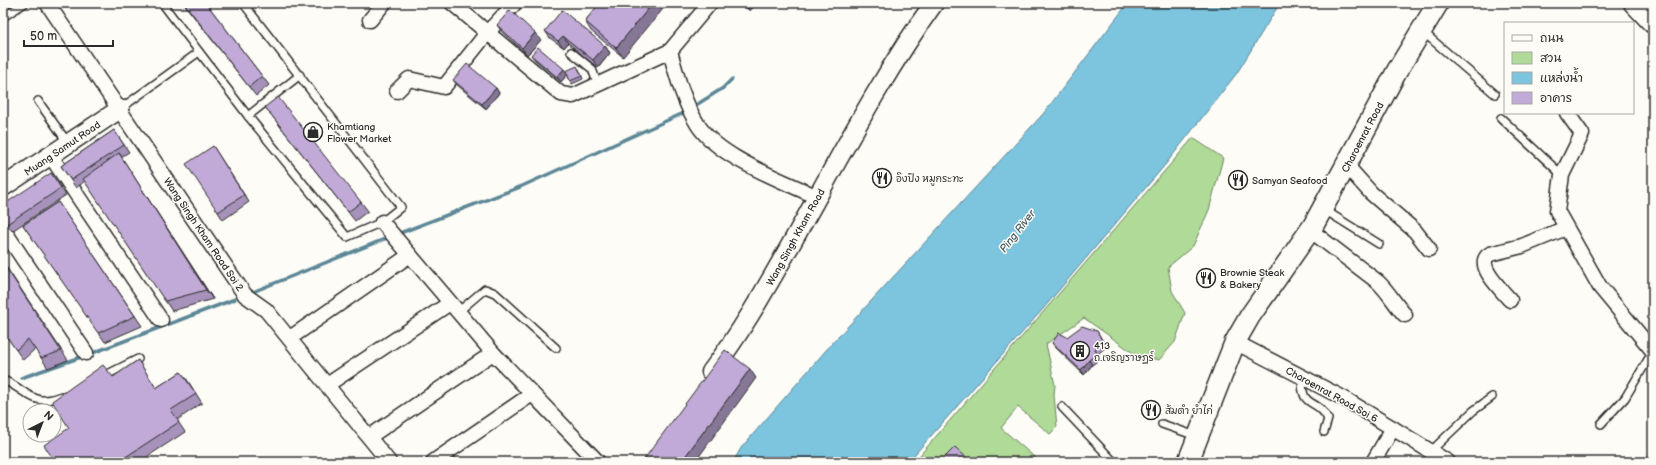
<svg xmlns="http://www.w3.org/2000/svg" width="1656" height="465" font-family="'Balsamiq Sans','Playpen Sans Thai',sans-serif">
<rect width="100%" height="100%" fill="#fdfcf7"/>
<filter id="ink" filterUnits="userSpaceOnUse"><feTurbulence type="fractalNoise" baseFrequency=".025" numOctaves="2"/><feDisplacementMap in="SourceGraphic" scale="8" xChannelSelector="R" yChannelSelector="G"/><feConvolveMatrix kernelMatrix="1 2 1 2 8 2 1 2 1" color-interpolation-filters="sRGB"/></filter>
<g filter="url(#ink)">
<path fill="#afda97" stroke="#6d8261" d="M1193,138L1223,158L1209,210L1193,246L1168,267L1172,291L1185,313L1175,342L1159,360L1136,355L1084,318L1046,344L1055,385L1054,395L1057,427L1050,434L1018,407L1001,428L1040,462H914Z"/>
<path fill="#7dc4de" stroke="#5c8796" d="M1128,3H1280L1237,73L1165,165L1043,309L908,462H733L741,448L827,349L1043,114Z"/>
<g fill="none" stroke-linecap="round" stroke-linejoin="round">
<g stroke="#5c8796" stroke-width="3.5">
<path d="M693,107L723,88L732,79"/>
<path d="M400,233L520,187L688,111"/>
<path d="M255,291L387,238"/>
<path d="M90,354L235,299"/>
<path d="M21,378L84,356"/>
</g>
<defs>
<g id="service">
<path d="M162,3L248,116L347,237L382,222L401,207L243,3"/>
<path d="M3,17L25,3"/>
<path d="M1422,31L1495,94"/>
<path d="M571,52L592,69L598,85"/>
<path d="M38,101L68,143"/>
<path d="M120,109L199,52"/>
<path d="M248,116L300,75"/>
<path d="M1501,118L1562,175"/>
<path d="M1323,209L1379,244"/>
<path d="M458,312L485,289L495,293L556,348"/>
<path d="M102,377L138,359"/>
<path d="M1302,377C1301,411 1316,396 1328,419L1324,432"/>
<path d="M3,380C28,390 32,408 62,396"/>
<path d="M1062,407L1114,462"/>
<path d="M1162,424L1196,436"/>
<path d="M1601,424L1625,398L1653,351"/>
<path d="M1431,451L1473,411L1492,397"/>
</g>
<g id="minor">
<path d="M47,3L245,295L266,310L389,462"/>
<path d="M452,3L561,94L573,96L670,51"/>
<path d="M710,3L670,51C677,77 684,103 698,125C719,158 782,180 817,197"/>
<path d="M370,20L384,3"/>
<path d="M397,91L409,79L444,87L487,33L515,3"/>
<path d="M1567,113L1582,134L1562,175L1557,211L1600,287L1653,351"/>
<path d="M50,155L161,320"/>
<path d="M1346,165L1371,193L1415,231L1429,249"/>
<path d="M382,222L493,353L598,462"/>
<path d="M3,229L86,353"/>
<path d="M1310,230L1378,282C1389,292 1395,305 1405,315"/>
<path d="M1510,300C1502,290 1473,264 1490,254L1522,246L1566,228"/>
<path d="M290,338L410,255"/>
<path d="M1235,342L1345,399L1448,462"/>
<path d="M327,385L450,303"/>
<path d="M369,437L493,353"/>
<path d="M433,462L532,394"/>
<path d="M1373,462L1393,428"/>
</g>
<g id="tertiary">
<path d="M3,187L120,109"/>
<path d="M711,372C746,326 771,279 799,230C842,153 883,74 934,3"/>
</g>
<g id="secondary">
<path d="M1634,3L1653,23"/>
<path d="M1188,462L1235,342L1250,316L1313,226L1397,71L1438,3"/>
</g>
</defs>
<use href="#service" stroke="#2b2b2b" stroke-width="10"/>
<use href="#minor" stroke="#2b2b2b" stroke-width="17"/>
<use href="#tertiary" stroke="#2b2b2b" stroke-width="21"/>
<use href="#secondary" stroke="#2b2b2b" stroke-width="23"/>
<use href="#service" stroke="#fdfcf7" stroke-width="7"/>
<use href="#minor" stroke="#fdfcf7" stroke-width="14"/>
<use href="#tertiary" stroke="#fdfcf7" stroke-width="18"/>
<use href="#secondary" stroke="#fdfcf7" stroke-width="20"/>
</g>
<g fill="#a692ba" stroke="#2b2b2b">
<path d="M183,3H206L262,76L269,85L256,96Z"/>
<path d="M600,3L623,57L591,31L585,21Z"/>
<path d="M740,3H756L750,11Z"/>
<path d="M497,25L541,40L527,55L502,32Z"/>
<path d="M545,31L605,46L610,53L598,68L568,43L564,48L550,38Z"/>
<path d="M531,55L567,73L579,69L583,79L572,84L570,81L567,74L561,82L535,60Z"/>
<path d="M453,80L496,88L499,93L486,109L457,85Z"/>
<path d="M265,107L361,202L368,211L355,221L272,116Z"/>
<path d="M114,130L129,152L121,157L213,299L172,311L85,181L76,188L61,166Z"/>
<path d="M213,146L249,202L223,220L218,212Z"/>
<path d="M51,173L66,195L12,231L3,219Z"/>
<path d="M58,202L142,326L105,342L23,225Z"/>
<path d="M3,262L68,360L48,368L35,349L23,360L3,331Z"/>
<path d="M1097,331L1100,336L1106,347L1098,354L1100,359L1092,365L1084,375L1056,348L1052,343Z"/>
<path d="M138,360L156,388L181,372L188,381L202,403L177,420L185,432L139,462H55L69,428L113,377Z"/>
</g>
<g fill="#877797" stroke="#2b2b2b">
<path d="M653,3H668L623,57L616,48Z"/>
<path d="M748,3H756L750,11L746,6Z"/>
<path d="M535,33L541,40L527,55L522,48Z"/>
<path d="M563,36L568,43L564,48L558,41Z"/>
<path d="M605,46L610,53L598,68L593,60Z"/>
<path d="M564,69L568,74L561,82L557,77Z"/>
<path d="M496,88L499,93L486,109L482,104Z"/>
<path d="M119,153L125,163L213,299L206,290Z"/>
<path d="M1089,360L1092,365L1084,375L1081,370Z"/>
<path d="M750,369L756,378L695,462H681Z"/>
</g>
<g fill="#c1aad8" stroke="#2b2b2b">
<path d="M184,3H206L262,76L249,87Z"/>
<path d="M600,3H653L616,48L585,21Z"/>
<path d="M743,3H748L746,6Z"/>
<path d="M510,10L535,33L522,48L497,25Z"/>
<path d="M562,10L605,46L593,60L563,36L558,41L545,31Z"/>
<path d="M538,47L564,69L557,77L531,55Z"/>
<path d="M467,64L496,88L482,104L453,80Z"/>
<path d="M577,66L582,76L570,81L566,71Z"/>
<path d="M278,97L361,202L348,212L265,107Z"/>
<path d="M114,130L124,145L71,180L61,166Z"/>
<path d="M213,146L244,195L218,212L186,164Z"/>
<path d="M119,153L206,290L165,301L83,179Z"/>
<path d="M51,173L61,188L7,224L3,219V205Z"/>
<path d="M58,202L135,316L98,333L23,225Z"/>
<path d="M3,263L61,351L41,358L28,339L16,350L3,331Z"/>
<path d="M1082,326L1097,331L1103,342L1095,349L1097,354L1089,360L1081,370L1052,343L1059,333L1067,337Z"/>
<path d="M725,350L750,369L681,462H642Z"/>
<path d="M138,360L156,388L181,372L196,394L171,410L179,422L118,462H55L44,445L69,428L52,401L103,365L113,377Z"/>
<path d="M955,447L971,462H940Z"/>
<path d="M582,455L589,462H575Z"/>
</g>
</g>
<defs>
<symbol id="shop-ring" viewBox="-11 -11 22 22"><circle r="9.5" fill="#fdfcf7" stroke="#2b2b2b" stroke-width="1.5"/><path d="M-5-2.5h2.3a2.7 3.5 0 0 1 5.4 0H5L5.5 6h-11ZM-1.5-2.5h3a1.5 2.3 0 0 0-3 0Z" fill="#2b2b2b"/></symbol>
<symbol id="restaurant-ring" viewBox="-11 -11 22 22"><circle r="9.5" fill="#fdfcf7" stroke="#2b2b2b" stroke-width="1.5"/><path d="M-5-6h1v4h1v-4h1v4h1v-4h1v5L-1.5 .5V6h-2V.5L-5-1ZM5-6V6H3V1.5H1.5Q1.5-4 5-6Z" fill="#2b2b2b"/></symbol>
<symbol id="building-ring" viewBox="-11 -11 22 22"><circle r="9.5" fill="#fdfcf7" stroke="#2b2b2b" stroke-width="1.5"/><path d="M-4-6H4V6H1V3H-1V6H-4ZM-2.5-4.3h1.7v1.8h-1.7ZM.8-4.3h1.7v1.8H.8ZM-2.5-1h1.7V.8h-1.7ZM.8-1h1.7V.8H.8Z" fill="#2b2b2b"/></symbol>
</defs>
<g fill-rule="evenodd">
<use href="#shop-ring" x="302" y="121" width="22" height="22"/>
<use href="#restaurant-ring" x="871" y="167" width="22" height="22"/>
<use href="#restaurant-ring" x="1227" y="169" width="22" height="22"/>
<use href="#restaurant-ring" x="1195" y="267" width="22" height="22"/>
<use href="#building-ring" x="1069" y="340" width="22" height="22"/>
<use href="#restaurant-ring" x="1140" y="399" width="22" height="22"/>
</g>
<g text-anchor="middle" stroke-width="3" stroke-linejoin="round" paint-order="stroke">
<g font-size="10" fill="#2b2b2b" stroke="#fdfcf7" text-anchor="start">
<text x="327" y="130">Khamtiang<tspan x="327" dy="12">Flower Market</tspan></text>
<text x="896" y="182">อิงปิง หมูกระทะ</text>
<text x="1252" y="184">Samyan Seafood</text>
<text x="1220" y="276">Brownie Steak<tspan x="1220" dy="12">&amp; Bakery</tspan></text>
<text x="1094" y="349">413<tspan x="1094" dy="12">ถ.เจริญราษฏร์</tspan></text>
<text x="1165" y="414">ส้มตำ ยำไก่</text>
</g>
<g font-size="10" fill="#2b2b2b" stroke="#fdfcf7">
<text transform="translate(1362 137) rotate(-62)" y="4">Charoenrat Road</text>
<text transform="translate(62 148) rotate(-34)" y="4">Muang Samut Road</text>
<text transform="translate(204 234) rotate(56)" y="4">Wang Singh Kham Road Soi 2</text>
<text transform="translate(795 237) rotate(-61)" y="4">Wang Singh Kham Road</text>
<text transform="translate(1332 394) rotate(29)" y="4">Charoenrat Road Soi 6</text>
</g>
<g font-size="11" font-style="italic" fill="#445961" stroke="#fdfcf7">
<text transform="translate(1017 231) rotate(-52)" y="4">Ping River</text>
</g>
</g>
<rect width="1656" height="465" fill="none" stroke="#fdfcf7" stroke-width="16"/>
<rect x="8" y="8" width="1640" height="449" fill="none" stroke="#2b2b2b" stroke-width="1.5" filter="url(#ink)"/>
<rect x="1504" y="22" width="130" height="92" fill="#fdfcf7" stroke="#a9a8a5"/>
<rect x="1512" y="35" width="20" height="6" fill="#fdfcf7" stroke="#a9a8a5"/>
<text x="1540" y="42" font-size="12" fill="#2b2b2b">ถนน</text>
<rect x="1512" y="52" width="20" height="12" fill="#afda97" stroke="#a9a8a5"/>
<text x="1540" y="62" font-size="12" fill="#2b2b2b">สวน</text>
<rect x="1512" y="72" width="20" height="12" fill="#7dc4de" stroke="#a9a8a5"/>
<text x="1540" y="82" font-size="12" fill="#2b2b2b">แหล่งน้ำ</text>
<rect x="1512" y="92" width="20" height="12" fill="#c1aad8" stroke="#a9a8a5"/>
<text x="1540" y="102" font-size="12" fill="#2b2b2b">อาคาร</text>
<g transform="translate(42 423) rotate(42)"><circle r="19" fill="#fdfcf7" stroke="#a9a8a5"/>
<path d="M0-3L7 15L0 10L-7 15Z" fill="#2b2b2b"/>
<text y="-6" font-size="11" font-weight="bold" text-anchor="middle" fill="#2b2b2b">N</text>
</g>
<path d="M24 40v6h89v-6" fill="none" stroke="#2b2b2b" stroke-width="2"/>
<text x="30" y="40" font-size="12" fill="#2b2b2b" stroke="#fdfcf7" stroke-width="3" paint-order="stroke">50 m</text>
</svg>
